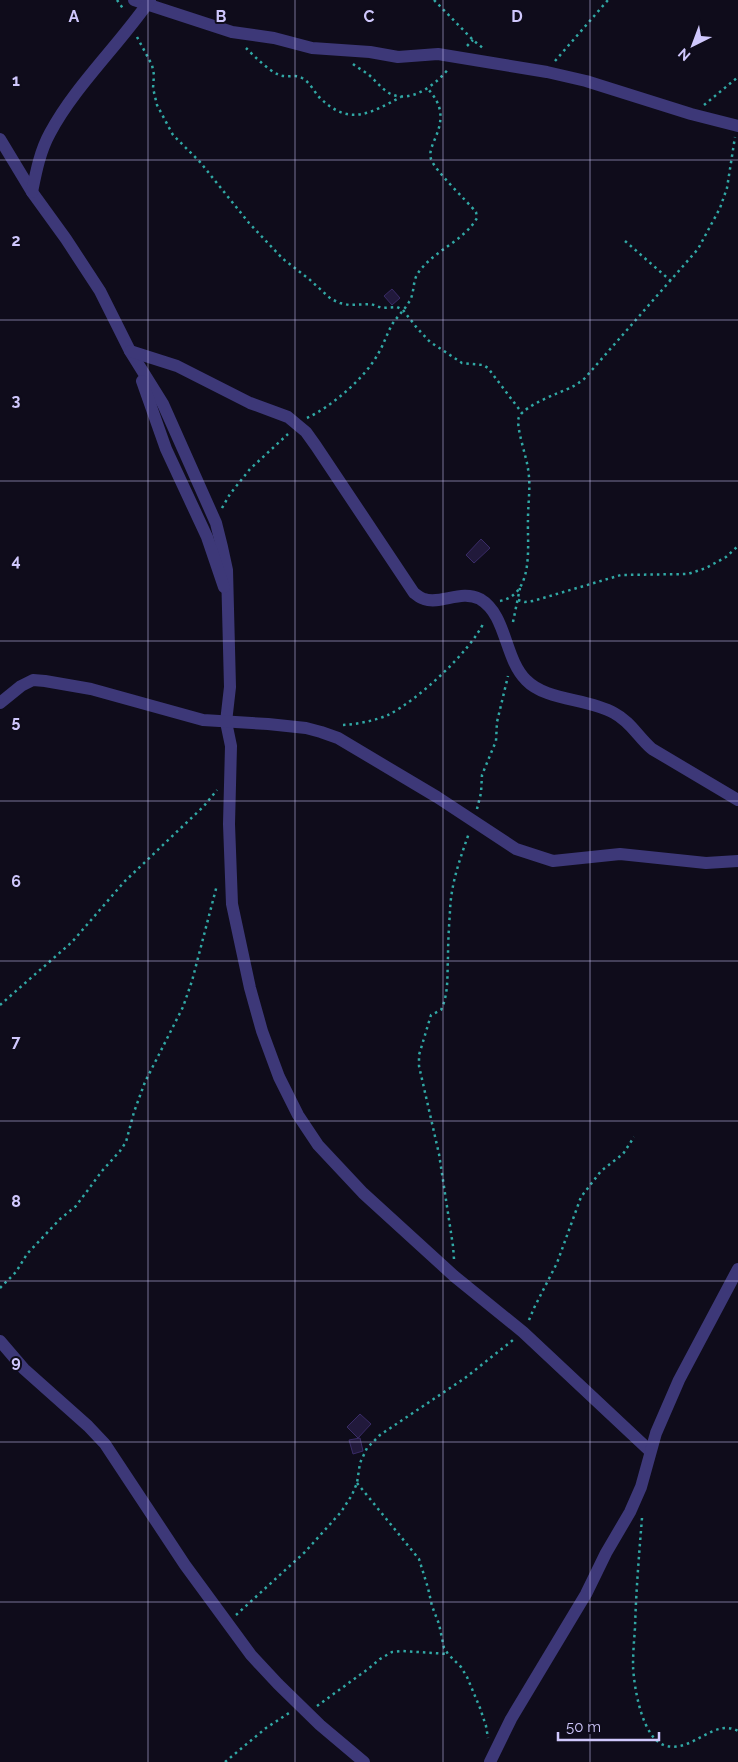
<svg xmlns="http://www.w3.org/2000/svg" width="738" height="1762" font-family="Raleway,sans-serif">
<rect width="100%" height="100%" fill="#0f0c1b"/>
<g fill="#21193b" stroke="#392b66">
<path d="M392,289L400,298L392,305L384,296Z"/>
<path d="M481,539L490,548L474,563L466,555Z"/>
<path d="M360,1414L371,1424L358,1438L347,1427Z"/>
<path d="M360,1438L363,1451L353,1454L349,1440Z"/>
</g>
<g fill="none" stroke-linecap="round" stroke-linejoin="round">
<g stroke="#31a8a5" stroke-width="2.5" stroke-dasharray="2.5 4" stroke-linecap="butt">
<path d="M117,0L124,10"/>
<path d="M434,0L473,40L484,49"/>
<path d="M137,37L152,65L154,75L153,88L157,105L173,135L200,162L249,223L283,259L309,279L331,299L340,303L349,305L371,304L382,308L397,307L403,310L417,328L430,342L444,351L462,363L483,365L488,368L522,413"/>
<path d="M467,46L473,40"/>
<path d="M246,48C255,57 268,70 279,75C287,78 295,74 302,78C310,82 314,92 320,98C350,127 370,113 401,97"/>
<path d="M555,61L608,0"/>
<path d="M353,64C358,68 364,71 369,75C376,81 382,89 389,93C410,105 437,84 449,68"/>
<path d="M704,105L738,77"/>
<path d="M625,241L671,281"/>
<path d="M307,418C332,406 364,379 378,354C384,344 387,333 393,323C398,316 405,309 409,302C415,293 412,282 418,273C433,251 464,241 477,218L476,212C466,200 435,171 431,159C429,153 432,146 434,141C444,119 443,105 427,88"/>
<path d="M222,508L230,494L250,469L288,434"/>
<path d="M518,600L525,602L533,601L621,575L688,574L706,568L726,557L738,546"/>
<path d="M500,601C535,594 527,545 528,519C528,502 531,486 528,469C527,458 515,425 519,417C525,405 559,393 572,387C576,385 580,382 584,379L698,249L720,208L727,188L735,137"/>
<path d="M513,622L520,588"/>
<path d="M343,725C358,724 374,721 388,715C418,700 470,652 484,622"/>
<path d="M477,809L481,793L482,775L496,741L497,722L508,676"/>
<path d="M0,1005L72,942L124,882L204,806L217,790"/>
<path d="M454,1259L453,1246L439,1154L419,1066V1055L431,1015L441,1010C449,993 447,975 448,957C448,942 449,926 450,911C451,883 460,859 469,833"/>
<path d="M0,1288L16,1272L27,1254L60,1219L76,1206L102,1171L120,1151L126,1142L134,1112L145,1082L183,1007L192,981L217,885"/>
<path d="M529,1320L534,1308L557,1263L581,1197L601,1171L623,1154L634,1137"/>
<path d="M357,1483L419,1559L428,1588L432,1606L439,1624L444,1648L448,1654L461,1667L467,1677L480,1708L486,1726L488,1738"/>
<path d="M642,1518C639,1555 636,1592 635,1628C634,1641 633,1654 633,1666C634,1687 642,1741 667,1746C693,1752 714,1718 738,1731"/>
<path d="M236,1615L305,1552L341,1512L352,1495L357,1483L360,1463L367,1448L380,1435L465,1378L513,1340"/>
<path d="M317,1706L368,1669L380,1659L392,1652L402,1651L448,1654"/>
<path d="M225,1762L266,1728L289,1713"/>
</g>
<g stroke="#3d3878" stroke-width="12">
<path d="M134,0L232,32L274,38L312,48L370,52L398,57L438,54L547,72L586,81L691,114L738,126"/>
<path d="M0,139L32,192L66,239L100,291L130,351L163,404L216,523L222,547L227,570L230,687L226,722L231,746L229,824L232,904L250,988L262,1031L279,1077L298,1115L318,1145L363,1193L454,1276L523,1332L650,1451"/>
<path d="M32,192C36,172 40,151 50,133C75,86 119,45 150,0"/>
<path d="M130,351L177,366L250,403L288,417L306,432L316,446L414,593C417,595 420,598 424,599C441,605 461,589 480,599C507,615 504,658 526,680C546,701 587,698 614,713C631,722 638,737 652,749L738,800"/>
<path d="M142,381L166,449L207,537L224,587"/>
<path d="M0,703L21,686L33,680L45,681L91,689L203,720L268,724L306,728L321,732L338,738L437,797L516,849L553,861L620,854L706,863L738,861"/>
<path d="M0,1341L24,1369L88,1426L105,1444L185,1565L251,1655L278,1684L320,1725L364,1762"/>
<path d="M490,1762L511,1719L586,1594L606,1553L630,1512L641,1487L656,1433L679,1380L738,1269"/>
</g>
</g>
<path fill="none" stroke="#d0c8fd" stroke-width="1" stroke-opacity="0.55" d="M148,0V1762M295,0V1762M443,0V1762M590,0V1762M0,160H738M0,320H738M0,481H738M0,641H738M0,801H738M0,961H738M0,1121H738M0,1281H738M0,1442H738M0,1602H738"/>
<g font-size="16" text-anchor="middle" font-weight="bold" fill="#d0c8fd" stroke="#0f0c1b" stroke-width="4" stroke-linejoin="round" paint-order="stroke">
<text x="74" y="22">A</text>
<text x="221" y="22">B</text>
<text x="369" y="22">C</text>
<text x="517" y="22">D</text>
<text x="16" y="86">1</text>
<text x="16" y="246">2</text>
<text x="16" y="406">3</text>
<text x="16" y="566">4</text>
<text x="16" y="727">5</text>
<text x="16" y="887">6</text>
<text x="16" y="1047">7</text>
<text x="16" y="1207">8</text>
<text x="16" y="1367">9</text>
</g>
<g transform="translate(693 45) rotate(222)" stroke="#0f0c1b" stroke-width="4" paint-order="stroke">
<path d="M0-4L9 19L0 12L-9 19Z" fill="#d0c8fd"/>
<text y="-8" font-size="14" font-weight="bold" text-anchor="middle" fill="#d0c8fd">N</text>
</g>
<path d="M558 1732v8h101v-8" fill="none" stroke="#d0c8fd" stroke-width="2.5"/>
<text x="566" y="1732" font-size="15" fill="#d0c8fd" stroke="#0f0c1b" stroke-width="4" paint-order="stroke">50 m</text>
</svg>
